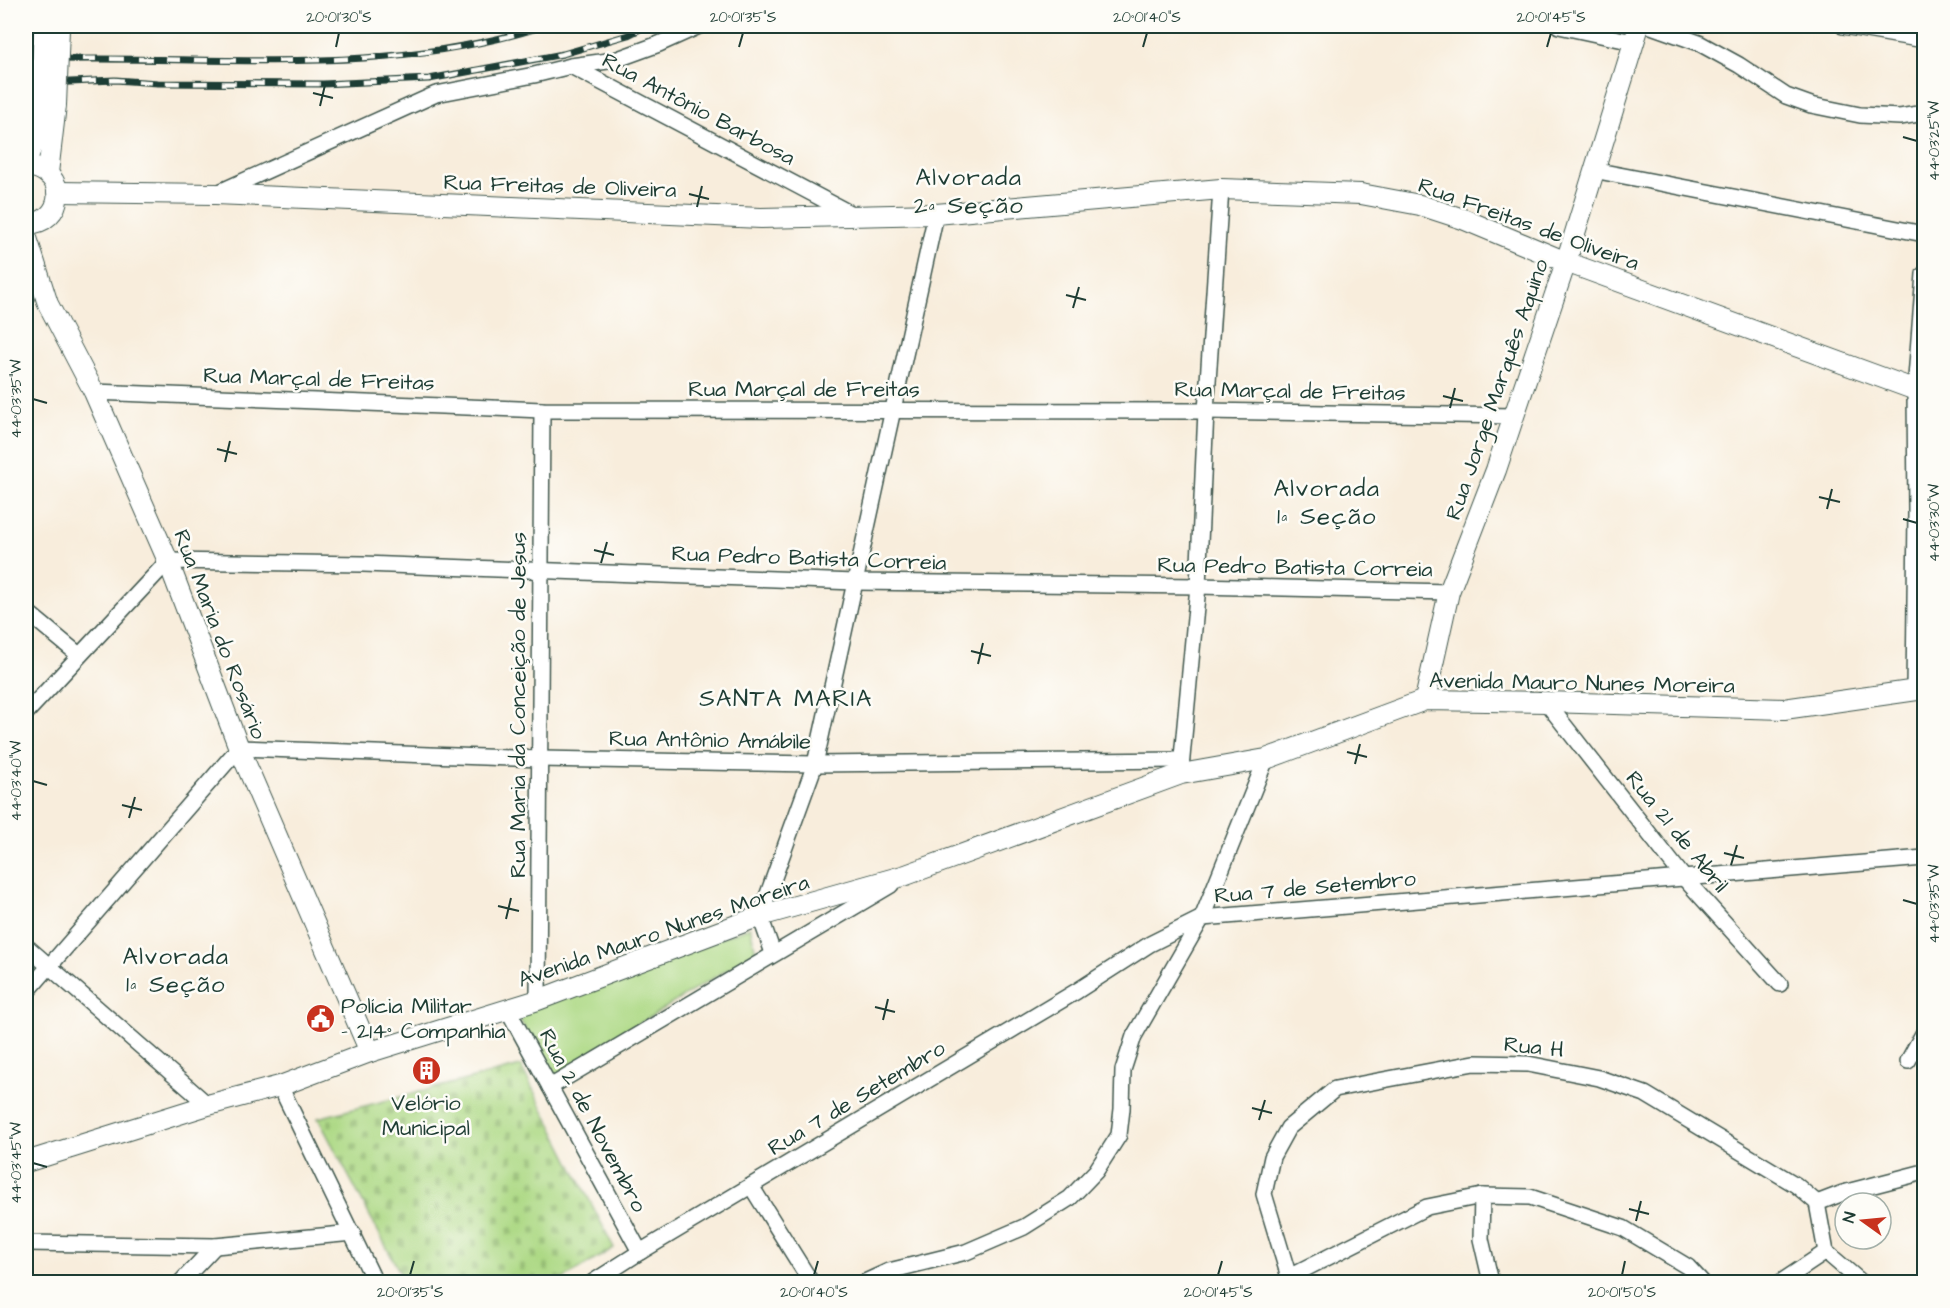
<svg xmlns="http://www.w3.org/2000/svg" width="1950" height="1308" font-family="'Architects Daughter',sans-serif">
<defs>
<pattern id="cemetery-stones" width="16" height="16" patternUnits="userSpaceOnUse" patternTransform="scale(1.5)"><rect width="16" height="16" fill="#add985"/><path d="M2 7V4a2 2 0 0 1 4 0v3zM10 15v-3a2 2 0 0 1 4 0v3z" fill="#94bb73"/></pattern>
</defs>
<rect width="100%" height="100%" fill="#fdfcf7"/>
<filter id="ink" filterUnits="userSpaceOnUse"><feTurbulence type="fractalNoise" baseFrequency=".0167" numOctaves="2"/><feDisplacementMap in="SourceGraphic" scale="12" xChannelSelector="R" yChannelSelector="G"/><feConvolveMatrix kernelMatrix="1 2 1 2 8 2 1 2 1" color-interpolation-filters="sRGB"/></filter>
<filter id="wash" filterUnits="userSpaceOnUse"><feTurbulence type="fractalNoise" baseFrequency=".008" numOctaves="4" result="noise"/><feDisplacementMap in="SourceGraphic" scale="24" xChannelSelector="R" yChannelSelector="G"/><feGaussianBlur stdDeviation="1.35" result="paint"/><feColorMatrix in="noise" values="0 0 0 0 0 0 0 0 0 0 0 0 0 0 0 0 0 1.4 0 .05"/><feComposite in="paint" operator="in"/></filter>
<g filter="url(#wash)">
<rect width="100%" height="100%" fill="#f8eddc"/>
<path fill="url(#cemetery-stones)" stroke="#668b5c" stroke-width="1.5" d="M521,1066L614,1248L558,1282H405L318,1118Z"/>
<path fill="#add985" stroke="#668b5c" stroke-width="1.5" d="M750,927L756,952L551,1078L517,1014Z"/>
</g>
<g filter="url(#ink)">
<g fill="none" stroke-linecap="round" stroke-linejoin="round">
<defs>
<g id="minor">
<path d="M1559,26L1633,42"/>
<path d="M1651,26L1699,43L1739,65L1786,96L1811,105L1860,115L1900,117L1924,113"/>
<path d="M1843,26L1924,40"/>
<path d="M571,66L855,216"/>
<path d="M1593,170L1924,234"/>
<path d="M215,194L436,94L534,75L571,66L615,60L659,44L699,26"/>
<path d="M94,392L542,410L1206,411L1514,416"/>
<path d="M26,611L79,655"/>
<path d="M1914,691L1916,511L1915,391L1924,274"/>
<path d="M1546,702L1684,878L1780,984"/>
<path d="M26,713L168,561L363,564L855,582L1198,586L1449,592"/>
<path d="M1181,768L1198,586L1206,411L1221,189"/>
<path d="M26,946L208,1105"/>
<path d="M773,953L760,916L815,764L936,214"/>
<path d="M26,993L239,748L540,759L815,764L1180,760"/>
<path d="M538,1000L542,410"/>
<path d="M508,1010L640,1252"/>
<path d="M1908,1061L1924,1032"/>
<path d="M280,1086L375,1282"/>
<path d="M550,1087L891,885"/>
<path d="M751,1186L811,1282"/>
<path d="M1482,1196L1481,1239L1491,1282"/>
<path d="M1817,1203L1843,1193L1924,1172"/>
<path d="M26,1243L215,1246L353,1233"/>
<path d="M181,1282L215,1246"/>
<path d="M593,1282L640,1252L1077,991L1150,944L1202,918L1924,858"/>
<path d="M865,1282L889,1271L966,1252L1024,1227L1070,1198L1096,1171L1119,1135L1122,1109L1123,1070L1134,1036L1202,918L1266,759"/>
<path d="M1702,1282L1688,1267L1623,1228L1530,1197L1482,1196L1427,1207L1289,1277L1264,1194L1272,1157L1288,1128L1335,1089L1474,1063L1528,1064L1599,1078L1645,1094L1796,1185L1817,1203L1826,1252L1861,1282"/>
<path d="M1781,1282L1826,1252"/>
</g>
<g id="tertiary">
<path d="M26,162L36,136L40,105"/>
<path d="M26,166C71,170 65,224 26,224"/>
<path d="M48,173L56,105"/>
<path d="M57,192L215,194L761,218L936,214L1221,189L1361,194L1420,205L1463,219L1566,262L1924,393"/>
<path d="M26,235L48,304L94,392L168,561L239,748L370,1052"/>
<path d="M1425,700L1449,592L1496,470L1514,416L1566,262L1639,26"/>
<path d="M26,1162L208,1105L280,1086L370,1052L538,1000L760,916L906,875L1181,774L1266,759L1425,700L1546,702L1784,709L1924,689"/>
</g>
</defs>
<use href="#minor" stroke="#40574d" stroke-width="18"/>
<use href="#tertiary" stroke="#40574d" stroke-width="22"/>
<use href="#minor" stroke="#fff" stroke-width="15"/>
<use href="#tertiary" stroke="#fff" stroke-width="20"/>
<defs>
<g id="rail">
<path d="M26,60C198,53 377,80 544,26"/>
<path d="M26,84L115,80L158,83L323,84L429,79L563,54L628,35L646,26"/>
</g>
</defs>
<use href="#rail" stroke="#1f3d34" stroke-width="7"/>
<use href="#rail" stroke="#fdfcf7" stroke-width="4.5" stroke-dasharray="14" stroke-linecap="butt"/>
<defs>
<g id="tertiary-bridge">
<path d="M40,105L44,27"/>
<path d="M56,105L59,29"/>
</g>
</defs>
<use href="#tertiary-bridge" stroke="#40574d" stroke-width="22" stroke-linecap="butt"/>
<use href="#tertiary-bridge" stroke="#fff" stroke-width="20"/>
</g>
</g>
<path fill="none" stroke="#1f3d34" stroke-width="2" d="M336,47L339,33M739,47L743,33M1143,47L1147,33M1547,47L1551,33M313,93L333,98M320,106L325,85M1903,137L1917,141M689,194L709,199M697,207L702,186M1066,295L1086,300M1073,308L1079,287M1443,396L1463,401M33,399L47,403M1450,408L1455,388M217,449L237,454M225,462L230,441M1819,497L1840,502M1827,509L1832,489M1903,519L1917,523M594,550L614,555M601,563L607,542M971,651L991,656M978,664L983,643M1347,752L1367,757M1355,764L1360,744M33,781L47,785M122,805L142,810M129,818L135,797M1724,853L1744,858M1731,865L1737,845M1903,900L1917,904M498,906L519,911M506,919L511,898M875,1007L895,1012M883,1020L888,999M1252,1108L1272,1113M1259,1120L1265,1100M33,1163L47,1167M1629,1209L1649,1214M1636,1221L1641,1201M410,1275L414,1261M814,1275L818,1261M1218,1275L1222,1261M1622,1275L1625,1261"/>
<defs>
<symbol id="civic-disc" viewBox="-11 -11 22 22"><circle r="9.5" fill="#c8321e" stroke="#fdfcf7"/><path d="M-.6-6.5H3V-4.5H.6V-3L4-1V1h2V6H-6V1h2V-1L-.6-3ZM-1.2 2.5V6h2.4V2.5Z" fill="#fff"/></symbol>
<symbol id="building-disc" viewBox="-11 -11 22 22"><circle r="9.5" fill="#c8321e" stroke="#fdfcf7"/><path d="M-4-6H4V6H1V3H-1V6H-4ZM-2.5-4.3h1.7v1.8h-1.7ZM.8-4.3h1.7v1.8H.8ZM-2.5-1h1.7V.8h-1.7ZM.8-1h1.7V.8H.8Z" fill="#fff"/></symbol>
</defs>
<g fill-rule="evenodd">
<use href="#civic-disc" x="304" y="1002" width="33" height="33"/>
<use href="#building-disc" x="410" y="1054" width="33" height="33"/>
</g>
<g text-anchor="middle" stroke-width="5" stroke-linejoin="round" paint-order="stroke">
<g font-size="22" fill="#1f3d34" stroke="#fdfcf7">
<text transform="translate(699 108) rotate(28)" y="8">Rua Antônio Barbosa</text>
<text transform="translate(560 185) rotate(2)" y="8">Rua Freitas de Oliveira</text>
<text transform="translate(1529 223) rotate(20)" y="8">Rua Freitas de Oliveira</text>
<text transform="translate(319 378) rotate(2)" y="8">Rua Marçal de Freitas</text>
<text x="804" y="396">Rua Marçal de Freitas</text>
<text transform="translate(1496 389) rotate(-71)" y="8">Rua Jorge Marquês Aquino</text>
<text transform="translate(1290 390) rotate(1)" y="8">Rua Marçal de Freitas</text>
<text transform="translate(809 557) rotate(2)" y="8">Rua Pedro Batista Correia</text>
<text transform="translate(1295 566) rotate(1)" y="8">Rua Pedro Batista Correia</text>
<text transform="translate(221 634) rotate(69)" y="8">Rua Maria do Rosário</text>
<text transform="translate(1582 682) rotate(1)" y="8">Avenida Mauro Nunes Moreira</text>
<text transform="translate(517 705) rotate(-90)" y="8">Rua Maria da Conceição de Jesus</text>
<text transform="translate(710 739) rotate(1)" y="8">Rua Antônio Amábile</text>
<text transform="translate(1678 831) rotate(51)" y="8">Rua 21 de Abril</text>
<text transform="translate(1315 886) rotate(-5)" y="8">Rua 7 de Setembro</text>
<text transform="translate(663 930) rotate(-19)" y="8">Avenida Mauro Nunes Moreira</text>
<text transform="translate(1534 1046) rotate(6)" y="8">Rua H</text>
<text transform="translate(856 1097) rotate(-31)" y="8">Rua 7 de Setembro</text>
<text transform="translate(594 1120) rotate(62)" y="8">Rua 2 de Novembro</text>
</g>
<g font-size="22" fill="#1f3d34" stroke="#fdfcf7" text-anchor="start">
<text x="341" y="1013">Polícia Militar<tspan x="341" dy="25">- 214° Companhia</tspan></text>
<text x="426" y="1110" text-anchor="middle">Velório<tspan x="426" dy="25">Municipal</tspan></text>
</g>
<g font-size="24" letter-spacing="1.5" fill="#1f3d34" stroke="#fdfcf7">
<text x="969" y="185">Alvorada<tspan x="969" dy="28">2ª Seção</tspan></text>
<text x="1327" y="496">Alvorada<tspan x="1327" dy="28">1ª Seção</tspan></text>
<text x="786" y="706">SANTA MARIA</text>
<text x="176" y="964">Alvorada<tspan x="176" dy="28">1ª Seção</tspan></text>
</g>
</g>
<rect width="1950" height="1308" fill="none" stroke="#fdfcf7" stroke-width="66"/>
<g transform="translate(1863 1221) rotate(285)"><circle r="28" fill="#fdfcf7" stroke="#a4b0a9" stroke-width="1.5"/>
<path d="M0-4.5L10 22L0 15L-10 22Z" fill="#c8321e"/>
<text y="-9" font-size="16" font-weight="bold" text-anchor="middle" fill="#1f3d34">N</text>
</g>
<rect x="33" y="33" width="1884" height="1242" fill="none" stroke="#1f3d34" stroke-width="2"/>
<g font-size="15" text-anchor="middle" fill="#1f3d34">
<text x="339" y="22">20°01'30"S</text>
<text x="743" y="22">20°01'35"S</text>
<text x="1147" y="22">20°01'40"S</text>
<text x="1551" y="22">20°01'45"S</text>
<text transform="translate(1934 141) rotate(-90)" y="5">44°03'25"W</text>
<text transform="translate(16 399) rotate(-90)" y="5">44°03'35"W</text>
<text transform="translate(1934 523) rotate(-90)" y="5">44°03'30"W</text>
<text transform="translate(16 781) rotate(-90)" y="5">44°03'40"W</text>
<text transform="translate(1934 904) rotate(-90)" y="5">44°03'35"W</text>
<text transform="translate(16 1163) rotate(-90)" y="5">44°03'45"W</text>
<text x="410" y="1297">20°01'35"S</text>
<text x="814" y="1297">20°01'40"S</text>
<text x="1218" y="1297">20°01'45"S</text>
<text x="1622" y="1297">20°01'50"S</text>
</g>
</svg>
